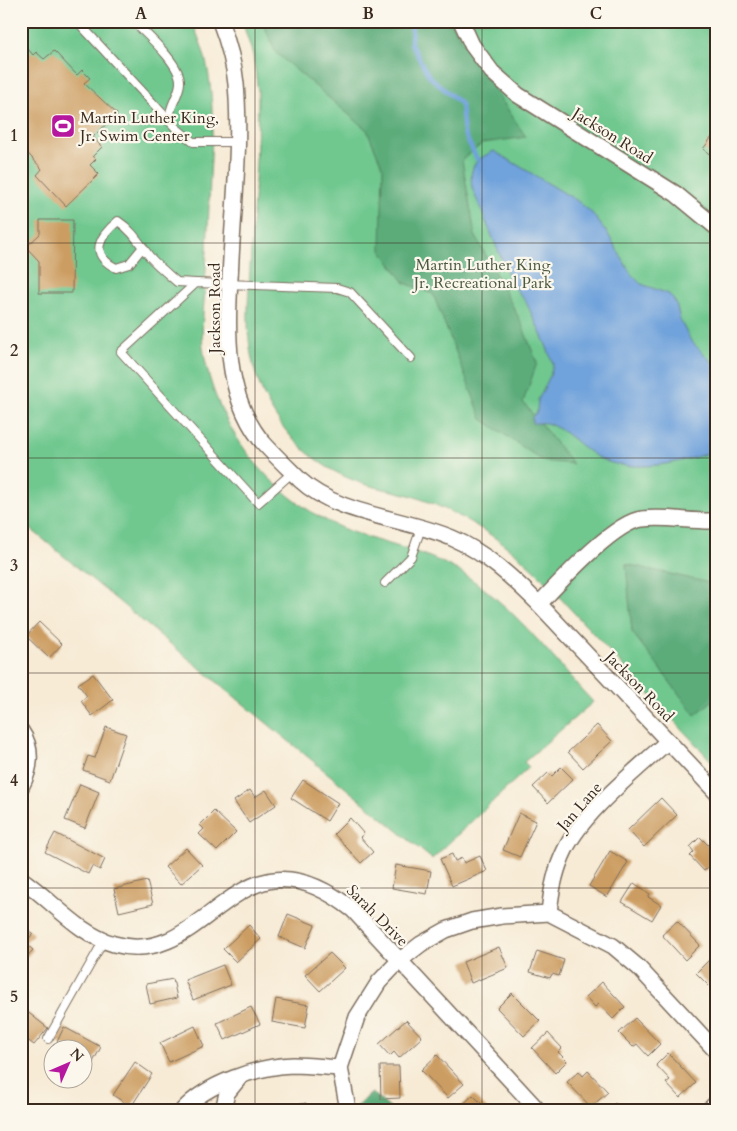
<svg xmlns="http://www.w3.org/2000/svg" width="737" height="1131" font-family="Cardo,serif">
<rect width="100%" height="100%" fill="#fbf7ec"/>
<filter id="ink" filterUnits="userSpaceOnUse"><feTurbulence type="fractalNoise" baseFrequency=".02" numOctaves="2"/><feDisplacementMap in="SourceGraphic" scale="10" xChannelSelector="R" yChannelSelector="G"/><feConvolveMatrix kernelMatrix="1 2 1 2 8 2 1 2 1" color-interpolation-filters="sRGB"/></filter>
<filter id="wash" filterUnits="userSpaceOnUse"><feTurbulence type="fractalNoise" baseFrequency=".0096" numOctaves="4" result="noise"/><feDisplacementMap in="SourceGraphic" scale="20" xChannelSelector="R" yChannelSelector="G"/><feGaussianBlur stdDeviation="1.12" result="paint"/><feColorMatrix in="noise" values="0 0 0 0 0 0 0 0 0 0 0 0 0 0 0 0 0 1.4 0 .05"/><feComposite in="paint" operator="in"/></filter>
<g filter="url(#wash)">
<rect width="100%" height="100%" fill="#f7ebd6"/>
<g fill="#6fc88f" stroke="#557956">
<path d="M21,21H191C217,71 213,122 210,177C209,214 207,250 205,287C204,308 200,333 204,354C218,433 274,501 349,531C385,545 423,550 457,570C511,602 551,657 593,702L524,762L529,767L432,859L21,521Z"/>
<path d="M242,21H716V766L537,573C502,538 456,510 409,495C392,490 374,488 358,482C297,460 255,404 249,340C246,310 250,279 251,249C254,197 258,143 258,91L253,55Z"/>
</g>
<g fill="#5bac7a" stroke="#4b6b4c">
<path d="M262,21H449L526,137L483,143L462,160L475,235L521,322L537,363L523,402L573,464L543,461L482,419L433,294L405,283L381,250L383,168L367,130L276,53Z"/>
<path d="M626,564L710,583L716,582V698L695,715L632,632Z"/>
<path d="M372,1093L392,1110H352Z"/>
</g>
<path fill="#70a2db" stroke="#56667c" d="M494,151L576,200L591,212L608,234L631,274L641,284L669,294L676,303L680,320L691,341L716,366V450C685,463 627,475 597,457C579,446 566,429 546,423C541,422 537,424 532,423V417L537,412L538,400L550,376L553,364L546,345L526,302L512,284L472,188C469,165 475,160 494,151Z"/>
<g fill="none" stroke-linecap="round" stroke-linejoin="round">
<path stroke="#70a2db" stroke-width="4.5" d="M412,21L411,44L429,76L461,104L464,133L477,159"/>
</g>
<g id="blocks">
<g fill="#cc9d62">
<path d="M28,49L33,55L36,52L44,59L54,51L77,75L82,70L90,78L84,83L117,114L93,137L102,147L93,156L96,159L90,165L99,174L66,206L37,175L42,169L21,146V56Z"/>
<path d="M712,137L716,140V159L703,149Z"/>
<path d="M40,220H73L72,293H39V261L26,247L40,234Z"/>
<path d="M39,622L62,644L49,658L26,636Z"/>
<path d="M93,674L113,700L92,716L81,701L87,696L78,684Z"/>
<path d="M597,725L612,741L583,768L568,752Z"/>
<path d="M106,727L126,734L110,780L83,770L88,756L95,758Z"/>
<path d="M561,767L573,779L548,803L533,787L548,773L552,776Z"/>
<path d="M303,780L338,803L327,821L291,798Z"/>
<path d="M80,784L99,792L85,828L65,820Z"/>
<path d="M250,790L255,797L266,790L276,805L249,823L234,801Z"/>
<path d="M661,798L677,815L644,847L628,830Z"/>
<path d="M214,811L236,832L217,851L199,834L204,829L200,825Z"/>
<path d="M519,813L536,821L520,857L503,850Z"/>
<path d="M350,818L364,834L360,837L373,852L361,863L334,834Z"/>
<path d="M55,833L105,859L100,870L92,866L88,874L45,852Z"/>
<path d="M700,837L716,853V860L704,871L690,856L694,852L690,847Z"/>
<path d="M186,848L202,865L181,884L165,867Z"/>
<path d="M610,851L628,862L607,897L589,886Z"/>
<path d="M452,854L455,861L462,858L464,863L480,856L487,871L452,886L440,859Z"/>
<path d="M396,865L431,871L427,894L392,888Z"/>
<path d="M147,881L153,904L119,912L114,889Z"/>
<path d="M634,883L650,894L648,897L661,905L652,920L622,902Z"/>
<path d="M288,914L315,925L305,948L279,937Z"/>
<path d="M677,921L700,945L685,960L662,935Z"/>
<path d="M21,923L33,934L25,943L33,950L21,963Z"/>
<path d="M249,925L261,939L236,962L223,949Z"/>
<path d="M499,947L508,968L471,983L463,962Z"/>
<path d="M537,951L564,960L559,976L552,974L550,978L530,972Z"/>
<path d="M330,953L345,968L320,991L305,975Z"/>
<path d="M711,958L716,963V993L696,973Z"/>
<path d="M223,965L231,985L193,1000L185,980Z"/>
<path d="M173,979L177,998L150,1004L146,984Z"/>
<path d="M602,982L625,1007L613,1019L599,1004L595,1007L586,997Z"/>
<path d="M512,993L540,1021L524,1036L497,1008Z"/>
<path d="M276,999L309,1005L305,1028L272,1022Z"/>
<path d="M21,1007L48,1028L34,1045L21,1035Z"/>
<path d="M251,1007L260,1024L225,1040L217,1023Z"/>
<path d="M635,1018L660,1044L648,1056L637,1044L633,1047L619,1033Z"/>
<path d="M406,1020L422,1037L399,1058L394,1052L390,1056L379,1044Z"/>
<path d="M195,1026L204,1046L169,1062L160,1043Z"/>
<path d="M64,1027L101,1047L92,1064L82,1059V1048H70L57,1042Z"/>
<path d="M548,1033L562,1048L558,1052L567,1061L555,1073L532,1048Z"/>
<path d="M668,1053L696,1083L680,1098L666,1083L670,1080L656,1065Z"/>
<path d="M437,1055L464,1084L448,1098L421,1070Z"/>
<path d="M135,1062L152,1074L131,1107L113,1095Z"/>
<path d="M380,1066H399L400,1098L381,1099Z"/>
<path d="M579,1071L583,1076L588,1071L608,1092L591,1107L567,1082Z"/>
<path d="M473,1095L488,1110H457Z"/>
<path d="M306,1103L308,1110H276V1109Z"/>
<path d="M615,1103L621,1110H608Z"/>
</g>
</g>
</g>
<g filter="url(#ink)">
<use href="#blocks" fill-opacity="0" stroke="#7d6e5e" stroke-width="1"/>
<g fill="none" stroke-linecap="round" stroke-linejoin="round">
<defs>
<g id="lane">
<path d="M77,21L175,127L193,142H236"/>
<path d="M133,21C146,34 182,65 180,83C179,96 169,105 169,121"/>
<path d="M143,247L129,264L116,268C88,254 100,236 118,221C132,230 140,244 150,257C158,266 168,274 177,282L196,283"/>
<path d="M293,472L258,503L121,352L196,283L337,288L350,292L411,358"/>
<path d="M385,583L411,557L421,528"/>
<path d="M48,1039L104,940"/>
</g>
<g id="street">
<path d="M220,21C228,42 234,62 236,84C241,141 234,201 231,259C228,319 221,388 260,439C272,453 287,467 300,480C337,515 406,518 452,538C485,552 514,579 539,604L716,792"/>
<path d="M461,21L472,45L492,72L518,95L676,194L716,227"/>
<path d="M539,604C560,582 614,522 642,519C667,516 691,522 716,521"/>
<path d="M21,731C33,748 31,769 21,787"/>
<path d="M21,879C52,900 78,934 114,944C211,971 235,816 353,910L538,1110"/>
<path d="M549,913C551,892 555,870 565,850C584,811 636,771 668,741"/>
<path d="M347,1104L340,1068L357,1017L379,982L399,961L421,944L446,930L472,921L502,916L549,913L613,946L638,967L716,1051"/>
<path d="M183,1110C206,1084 258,1066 293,1065C308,1065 324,1067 340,1068"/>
<path d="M223,1110L227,1093L240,1077"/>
<path d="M709,1110L716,1103"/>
</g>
</defs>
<use href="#lane" stroke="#7d6e5e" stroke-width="10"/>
<use href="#street" stroke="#7d6e5e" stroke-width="18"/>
<use href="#lane" stroke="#fff" stroke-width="8"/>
<use href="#street" stroke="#fff" stroke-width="15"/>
</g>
</g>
<path fill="none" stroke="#3b2a1e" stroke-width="1" stroke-opacity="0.55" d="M255,21V1110M482,21V1110M21,243H716M21,458H716M21,673H716M21,888H716"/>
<defs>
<symbol id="stadium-square" viewBox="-11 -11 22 22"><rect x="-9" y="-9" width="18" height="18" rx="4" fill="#b5179e" stroke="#fbf7ec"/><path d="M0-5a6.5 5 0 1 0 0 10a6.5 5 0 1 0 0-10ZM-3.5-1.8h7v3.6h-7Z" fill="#fff"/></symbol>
</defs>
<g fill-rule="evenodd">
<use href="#stadium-square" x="49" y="112" width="28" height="28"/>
</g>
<g text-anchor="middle" stroke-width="4.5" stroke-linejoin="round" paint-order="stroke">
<g font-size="16" fill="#3b2a1e" stroke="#fbf7ec" text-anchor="start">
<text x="80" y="123">Martin Luther King,<tspan x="80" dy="18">Jr. Swim Center</tspan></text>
</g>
<g font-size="16" fill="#3b2a1e" stroke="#fbf7ec">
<text transform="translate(613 135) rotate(32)" y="6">Jackson Road</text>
<text transform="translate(214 308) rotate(-90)" y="6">Jackson Road</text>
<text transform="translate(640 686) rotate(46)" y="6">Jackson Road</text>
<text transform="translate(579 806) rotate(-49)" y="6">Jan Lane</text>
<text transform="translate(378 915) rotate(45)" y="6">Sarah Drive</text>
</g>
<g font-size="16" fill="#4b5940" stroke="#fbf7ec">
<text x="483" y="270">Martin Luther King<tspan x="483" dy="18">Jr. Recreational Park</tspan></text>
</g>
</g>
<rect width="737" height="1131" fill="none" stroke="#fbf7ec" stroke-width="55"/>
<g transform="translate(68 1064) rotate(45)"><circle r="24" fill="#fbf7ec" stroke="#aea59a"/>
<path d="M0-4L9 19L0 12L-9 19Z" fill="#b5179e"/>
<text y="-8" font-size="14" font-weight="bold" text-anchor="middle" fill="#3b2a1e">N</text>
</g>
<rect x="28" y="28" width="682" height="1076" fill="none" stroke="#3b2a1e" stroke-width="2"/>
<g font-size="16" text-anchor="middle" font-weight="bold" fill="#3b2a1e">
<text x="141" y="19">A</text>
<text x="368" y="19">B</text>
<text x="596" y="19">C</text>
<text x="14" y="141">1</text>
<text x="14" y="356">2</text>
<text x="14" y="571">3</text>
<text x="14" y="786">4</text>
<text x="14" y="1002">5</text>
</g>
</svg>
